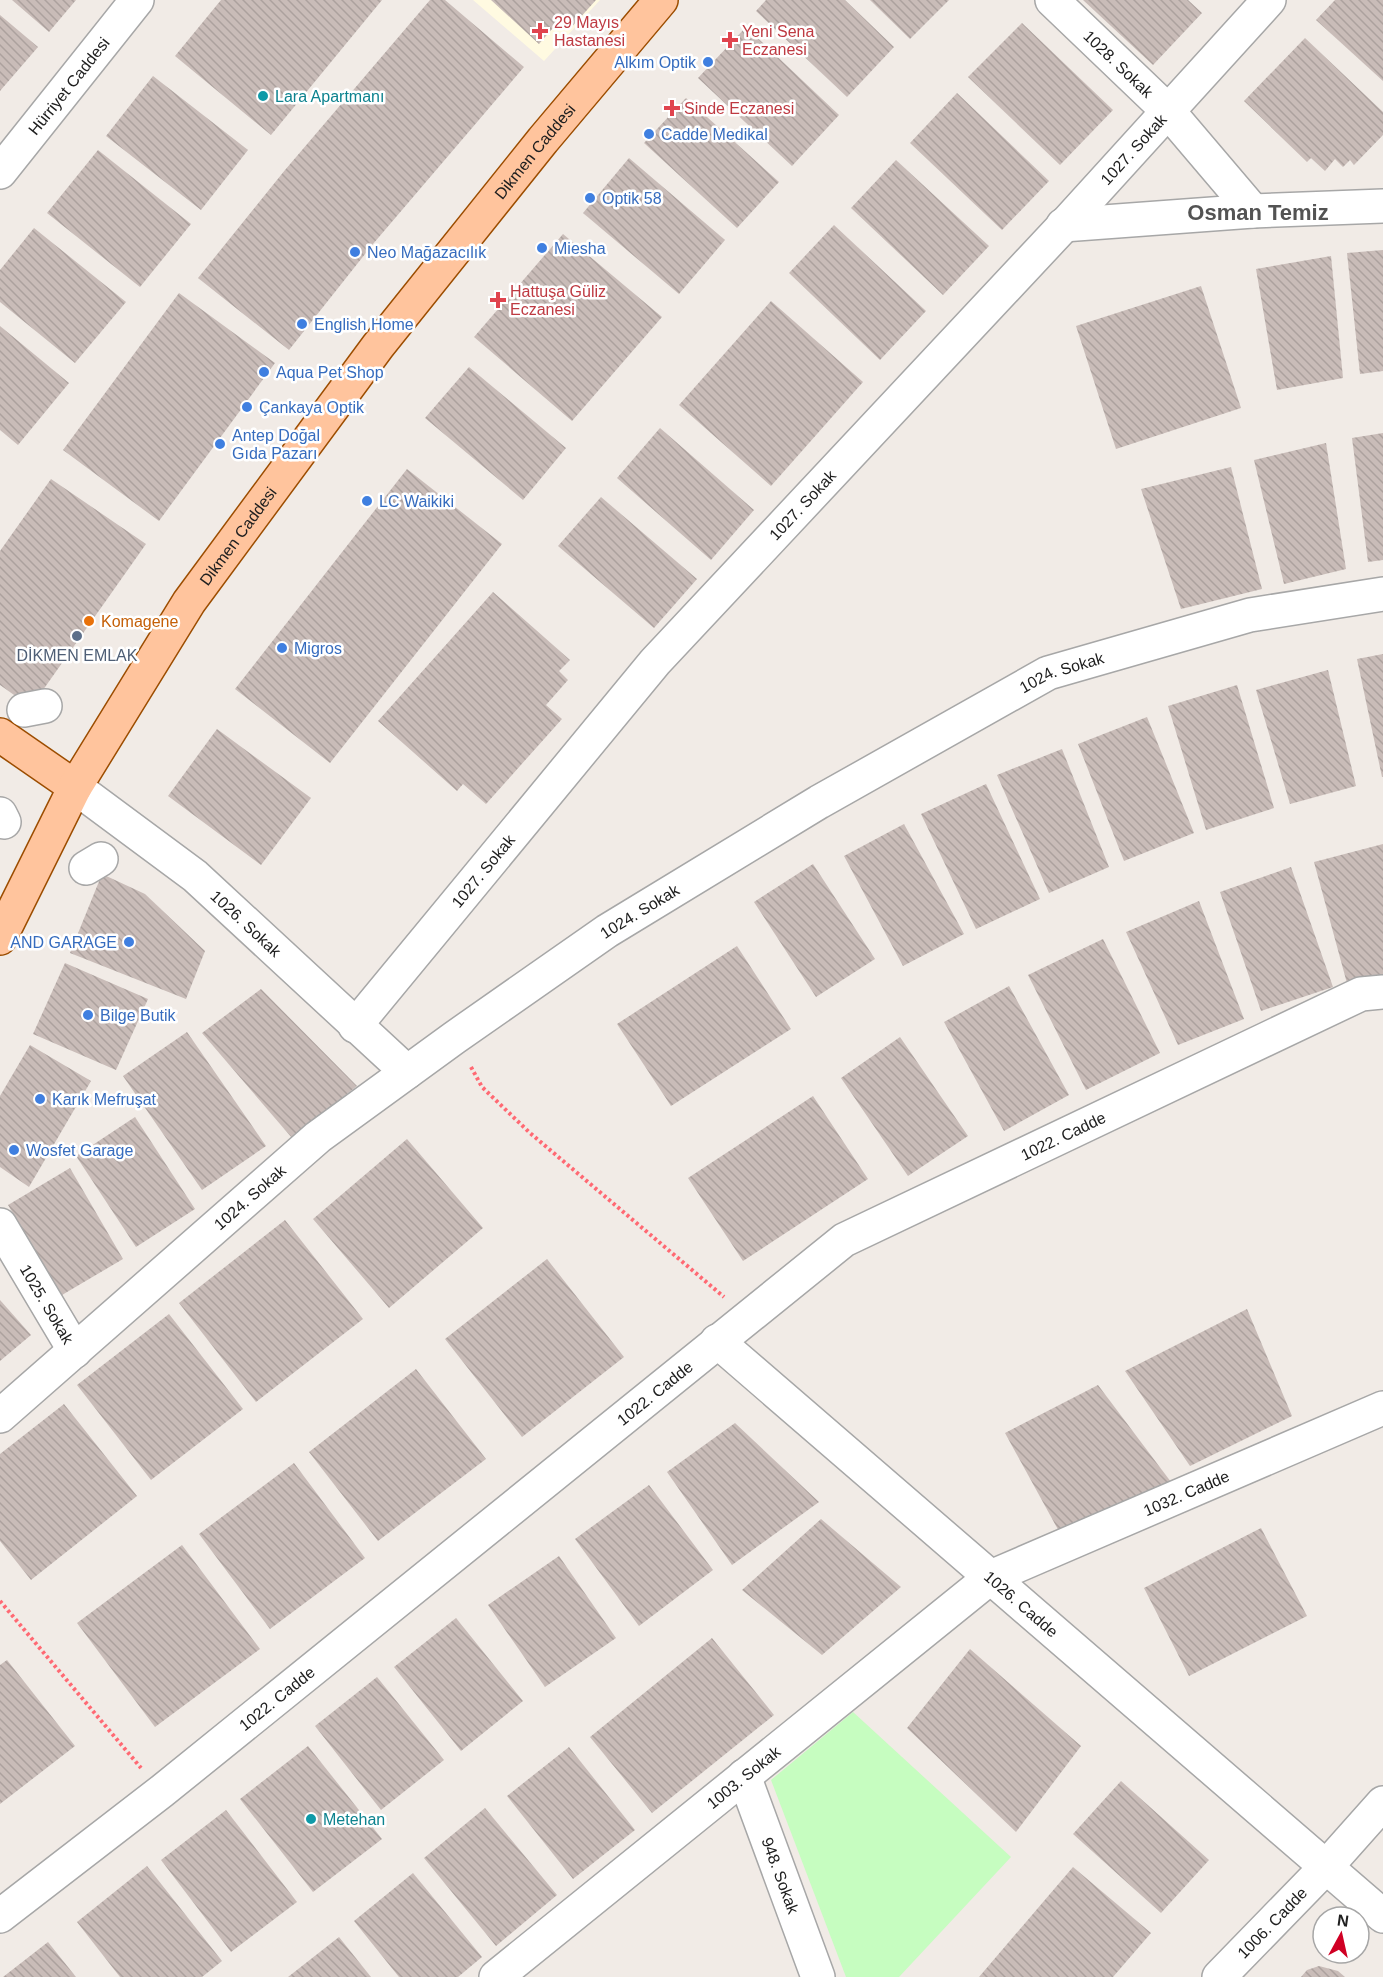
<svg xmlns="http://www.w3.org/2000/svg" width="1383" height="1977" font-family="Arial,sans-serif">
<defs>
<pattern id="building-back-hatch" width="6" height="6" patternUnits="userSpaceOnUse" patternTransform="scale(1.5)"><rect width="6" height="6" fill="#c9bcb8"/><path d="M-1 5l2 2M0 0l6 6M5-1l2 2" fill="none" stroke="#aca19e"/></pattern>
</defs>
<rect width="100%" height="100%" fill="#f1ebe6"/>
<path fill="#fffae1" d="M473,0H600L544,61Z"/>
<path fill="#c6fdc0" d="M853,1712L1011,1857L899,1977H846L771,1780Z"/>
<g fill="url(#building-back-hatch)">
<path d="M12,0H76L49,32Z"/>
<path d="M221,0H382L271,135L175,56Z"/>
<path d="M430,0H445L524,67L373,244L289,350L198,278L285,170Z"/>
<path d="M491,0H596L569,30L559,21L539,44Z"/>
<path d="M766,0H845L894,47L847,97L756,11Z"/>
<path d="M870,0H949L910,39Z"/>
<path d="M1083,0H1188L1202,13L1153,65Z"/>
<path d="M1335,0H1383V81L1316,20Z"/>
<path d="M0,15L38,47L0,91Z"/>
<path d="M1022,23L1113,110L1060,165L968,77Z"/>
<path d="M746,27L839,115L792,166L698,78Z"/>
<path d="M1305,38L1383,112V135L1354,165L1350,160L1343,167L1335,159L1325,171L1311,158L1307,162L1244,101Z"/>
<path d="M153,76L248,150L201,210L106,136Z"/>
<path d="M957,93L1049,181L1002,230L910,143Z"/>
<path d="M686,98L779,182L737,228L644,143Z"/>
<path d="M98,150L191,224L140,287L47,213Z"/>
<path d="M629,158L725,240L679,294L583,213Z"/>
<path d="M896,160L989,246L943,295L851,208Z"/>
<path d="M834,225L926,311L880,360L789,273Z"/>
<path d="M34,228L126,302L75,363L0,302V270Z"/>
<path d="M563,234L662,317L572,421L474,337Z"/>
<path d="M1383,250V371L1360,374L1347,253Z"/>
<path d="M1331,256L1343,378L1277,390L1256,269Z"/>
<path d="M1201,286L1241,408L1116,449L1076,326Z"/>
<path d="M179,293L275,363L159,521L63,450Z"/>
<path d="M771,301L863,382L771,486L679,405Z"/>
<path d="M0,326L69,383L18,445L0,430Z"/>
<path d="M469,367L566,448L523,500L425,418Z"/>
<path d="M660,428L754,510L711,560L617,478Z"/>
<path d="M1383,433V560L1368,562L1352,438Z"/>
<path d="M1326,443L1346,569L1284,584L1254,460Z"/>
<path d="M1231,467L1262,589L1181,609L1141,489Z"/>
<path d="M407,469L502,544L330,763L235,689Z"/>
<path d="M51,479L146,544L31,707L0,685V551Z"/>
<path d="M601,497L697,579L654,628L558,546Z"/>
<path d="M493,592L570,660L559,671L568,680L546,705L562,719L486,804L463,784L457,791L378,721Z"/>
<path d="M1383,654V777H1382L1357,659Z"/>
<path d="M1328,670L1356,786L1290,804L1256,690Z"/>
<path d="M1237,685L1274,808L1206,830L1168,706Z"/>
<path d="M1147,717L1194,833L1124,861L1078,744Z"/>
<path d="M217,729L311,798L261,865L168,796Z"/>
<path d="M1062,749L1109,867L1049,893L997,775Z"/>
<path d="M986,784L1040,899L976,929L921,814Z"/>
<path d="M904,824L964,934L903,966L844,856Z"/>
<path d="M1383,844V977L1348,987L1314,862Z"/>
<path d="M813,864L875,959L816,997L754,902Z"/>
<path d="M1291,867L1333,987L1261,1011L1220,892Z"/>
<path d="M102,874L145,894L205,951L186,999L70,953Z"/>
<path d="M1199,901L1244,1019L1178,1045L1126,932Z"/>
<path d="M1103,939L1160,1053L1086,1090L1028,975Z"/>
<path d="M737,946L791,1029L671,1106L617,1024Z"/>
<path d="M65,963L148,999L116,1070L33,1034Z"/>
<path d="M1009,986L1069,1095L1004,1131L944,1022Z"/>
<path d="M261,989L357,1086L292,1138L202,1033Z"/>
<path d="M187,1032L266,1146L202,1190L123,1076Z"/>
<path d="M900,1037L968,1136L908,1176L841,1078Z"/>
<path d="M30,1045L91,1081L29,1187L0,1167V1096Z"/>
<path d="M813,1096L868,1179L743,1261L688,1178Z"/>
<path d="M135,1117L195,1209L136,1247L76,1156Z"/>
<path d="M407,1139L483,1228L389,1308L313,1219Z"/>
<path d="M70,1168L123,1259L62,1295L8,1205Z"/>
<path d="M285,1220L363,1319L256,1402L179,1303Z"/>
<path d="M547,1259L624,1357L522,1437L445,1339Z"/>
<path d="M0,1300L31,1335L0,1361Z"/>
<path d="M1247,1309L1292,1416L1190,1466L1125,1371Z"/>
<path d="M169,1314L243,1409L151,1480L77,1385Z"/>
<path d="M416,1369L486,1459L378,1541L309,1452Z"/>
<path d="M1098,1385L1171,1482L1061,1535L1005,1433Z"/>
<path d="M64,1404L137,1496L31,1580L0,1541V1454Z"/>
<path d="M735,1423L819,1502L732,1565L667,1472Z"/>
<path d="M294,1463L365,1558L270,1629L199,1534Z"/>
<path d="M649,1485L713,1570L639,1626L575,1539Z"/>
<path d="M821,1519L901,1587L822,1655L742,1590Z"/>
<path d="M1261,1528L1307,1616L1189,1676L1144,1588Z"/>
<path d="M182,1545L260,1649L155,1727L77,1623Z"/>
<path d="M559,1556L616,1638L545,1687L488,1605Z"/>
<path d="M456,1618L523,1701L461,1751L394,1667Z"/>
<path d="M712,1638L774,1715L652,1813L590,1737Z"/>
<path d="M970,1649L1081,1746L1016,1832L907,1728Z"/>
<path d="M7,1660L75,1746L0,1804V1665Z"/>
<path d="M377,1677L444,1760L381,1810L315,1726Z"/>
<path d="M308,1746L382,1839L313,1892L240,1799Z"/>
<path d="M569,1747L635,1830L573,1879L507,1796Z"/>
<path d="M1121,1781L1209,1860L1161,1913L1073,1834Z"/>
<path d="M485,1808L557,1895L496,1946L424,1858Z"/>
<path d="M226,1810L297,1902L231,1952L161,1860Z"/>
<path d="M147,1866L222,1961L202,1977H120L77,1922Z"/>
<path d="M1073,1867L1151,1933L1113,1977H979Z"/>
<path d="M413,1873L482,1957L458,1977H399L354,1921Z"/>
<path d="M339,1937L371,1977H288Z"/>
<path d="M48,1942L76,1977H3Z"/>
<path d="M1319,1966L1338,1971L1345,1977H1301L1307,1970Z"/>
</g>
<g fill="none" stroke-linecap="round" stroke-linejoin="round">
<defs>
<g id="minor">
<path id="s1" d="M1052,0L1168,111L1253,211"/>
<path id="s2" d="M0,172L137,0"/>
<path d="M1063,225L1253,211L1383,206"/>
<path d="M24,710L45,706"/>
<path id="s3" d="M75,787L195,876L407,1072"/>
<path d="M0,814L4,822"/>
<path d="M86,868L101,859"/>
<path id="s4" d="M355,1026L655,662L1069,220L1269,0"/>
<path id="s5" d="M0,1225L75,1351"/>
<path id="s6" d="M717,1341L1383,1916"/>
<path id="s7" d="M0,1416L318,1137L454,1038L607,931L819,802L1048,673L1250,615L1383,594"/>
<path id="s8" d="M744,1776L818,1977"/>
<path id="s9" d="M0,1916L162,1791L844,1240L1361,994L1383,992"/>
<path id="s10" d="M496,1977L991,1577L1383,1408"/>
<path id="s11" d="M1219,1977L1326,1867L1383,1803"/>
</g>
<g id="major">
<path d="M0,735L75,787"/>
<path id="s12" d="M0,938L75,787L189,602L378,346L543,140L661,0"/>
</g>
</defs>
<use href="#minor" stroke="#a7a7a7" stroke-width="36"/>
<use href="#major" stroke="#9c4d00" stroke-width="36"/>
<g stroke="#ff6973" stroke-width="4" stroke-dasharray="3 3" stroke-linecap="butt">
<path d="M471,1067L482,1087L530,1133L724,1297"/>
<path d="M0,1601L141,1768"/>
</g>
<use href="#minor" stroke="#fff" stroke-width="33"/>
<use href="#major" stroke="#ffc49d" stroke-width="33"/>
</g>
<g fill="#e0444e" stroke="#fff" stroke-width="2">
<path d="M537 22h6v6h6v6h-6v6h-6v-6h-6v-6h6z"/>
<path d="M727 31h6v6h6v6h-6v6h-6v-6h-6v-6h6z"/>
<path d="M669 99h6v6h6v6h-6v6h-6v-6h-6v-6h6z"/>
<path d="M495 291h6v6h6v6h-6v6h-6v-6h-6v-6h6z"/>
</g>
<g fill="#3f7fe0" stroke="#fff" stroke-width="2">
<circle cx="708" cy="62" r="6"/>
<circle cx="649" cy="134" r="6"/>
<circle cx="590" cy="198" r="6"/>
<circle cx="542" cy="248" r="6"/>
<circle cx="355" cy="252" r="6"/>
<circle cx="302" cy="324" r="6"/>
<circle cx="264" cy="372" r="6"/>
<circle cx="247" cy="407" r="6"/>
<circle cx="220" cy="444" r="6"/>
<circle cx="367" cy="501" r="6"/>
<circle cx="282" cy="648" r="6"/>
<circle cx="129" cy="942" r="6"/>
<circle cx="88" cy="1015" r="6"/>
<circle cx="40" cy="1099" r="6"/>
<circle cx="14" cy="1150" r="6"/>
</g>
<g fill="#0f9aa8" stroke="#fff" stroke-width="2">
<circle cx="263" cy="96" r="6"/>
<circle cx="311" cy="1819" r="6"/>
</g>
<circle fill="#e8710a" stroke="#fff" stroke-width="2" cx="89" cy="621" r="6"/>
<circle fill="#5c6f8a" stroke="#fff" stroke-width="2" cx="77" cy="636" r="6"/>
<g text-anchor="middle" stroke-width="5" stroke-linejoin="round" paint-order="stroke">
<g font-size="16" fill="#be3a42" stroke="#fff" text-anchor="start">
<text x="554" y="28">29 Mayıs<tspan x="554" dy="18">Hastanesi</tspan></text>
<text x="742" y="37">Yeni Sena<tspan x="742" dy="18">Eczanesi</tspan></text>
<text x="684" y="114">Sinde Eczanesi</text>
<text x="510" y="297">Hattuşa Güliz<tspan x="510" dy="18">Eczanesi</tspan></text>
</g>
<g font-size="16" fill="#366cbe" stroke="#fff" text-anchor="start">
<text x="696" y="68" text-anchor="end">Alkım Optik</text>
<text x="661" y="140">Cadde Medikal</text>
<text x="602" y="204">Optik 58</text>
<text x="554" y="254">Miesha</text>
<text x="367" y="258">Neo Mağazacılık</text>
<text x="314" y="330">English Home</text>
<text x="276" y="378">Aqua Pet Shop</text>
<text x="259" y="413">Çankaya Optik</text>
<text x="232" y="441">Antep Doğal<tspan x="232" dy="18">Gıda Pazarı</tspan></text>
<text x="379" y="507">LC Waikiki</text>
<text x="294" y="654">Migros</text>
<text x="117" y="948" text-anchor="end">AND GARAGE</text>
<text x="100" y="1021">Bilge Butik</text>
<text x="52" y="1105">Karık Mefruşat</text>
<text x="26" y="1156">Wosfet Garage</text>
</g>
<g font-size="16" fill="#202020" stroke="#fff">
<text dy="6" stroke="none"><textPath href="#s1" startOffset="92">1028. Sokak</textPath></text>
<text dy="6" stroke="none"><textPath href="#s2" startOffset="110">Hürriyet Caddesi</textPath></text>
<text dy="6" stroke="none"><textPath href="#s4" startOffset="1173">1027. Sokak</textPath></text>
<text dy="6" stroke="none"><textPath href="#s12" startOffset="954">Dikmen Caddesi</textPath></text>
<text dy="6" stroke="none"><textPath href="#s4" startOffset="687">1027. Sokak</textPath></text>
<text dy="6" stroke="none"><textPath href="#s12" startOffset="468">Dikmen Caddesi</textPath></text>
<text dy="6" stroke="none"><textPath href="#s7" startOffset="1302">1024. Sokak</textPath></text>
<text dy="6" stroke="none"><textPath href="#s4" startOffset="201">1027. Sokak</textPath></text>
<text dy="6" stroke="none"><textPath href="#s7" startOffset="816">1024. Sokak</textPath></text>
<text dy="6" stroke="none"><textPath href="#s3" startOffset="219">1026. Sokak</textPath></text>
<text dy="6" stroke="none"><textPath href="#s9" startOffset="1324">1022. Cadde</textPath></text>
<text dy="6" stroke="none"><textPath href="#s7" startOffset="332">1024. Sokak</textPath></text>
<text dy="6" stroke="none"><textPath href="#s5" startOffset="92">1025. Sokak</textPath></text>
<text dy="6" stroke="none"><textPath href="#s9" startOffset="838">1022. Cadde</textPath></text>
<text dy="6" stroke="none"><textPath href="#s10" startOffset="849">1032. Cadde</textPath></text>
<text dy="6" stroke="none"><textPath href="#s6" startOffset="402">1026. Cadde</textPath></text>
<text dy="6" stroke="none"><textPath href="#s9" startOffset="352">1022. Cadde</textPath></text>
<text dy="6" stroke="none"><textPath href="#s10" startOffset="318">1003. Sokak</textPath></text>
<text dy="6" stroke="none"><textPath href="#s8" startOffset="106">948. Sokak</textPath></text>
<text dy="6" stroke="none"><textPath href="#s11" startOffset="76">1006. Cadde</textPath></text>
</g>
<g font-size="16" fill="#0d838f" stroke="#fff" text-anchor="start">
<text x="275" y="102">Lara Apartmanı</text>
<text x="323" y="1825">Metehan</text>
</g>
<g font-size="16" fill="#c56008" stroke="#fff" text-anchor="start">
<text x="101" y="627">Komagene</text>
</g>
<g font-size="16" fill="#4e5e75" stroke="#fff">
<text x="77" y="661">DİKMEN EMLAK</text>
</g>
<g font-size="22" font-weight="bold" fill="#535353" stroke="#fff">
<text x="1258" y="220">Osman Temiz</text>
</g>
</g>
<g transform="translate(1341 1935) rotate(8)"><circle r="28" fill="#ffffff" stroke="#a6a6a6" stroke-width="1.5"/>
<path d="M0-4.5L10 22L0 15L-10 22Z" fill="#d00024"/>
<text y="-9" font-size="16" font-weight="bold" text-anchor="middle" fill="#202020">N</text>
</g>
</svg>
